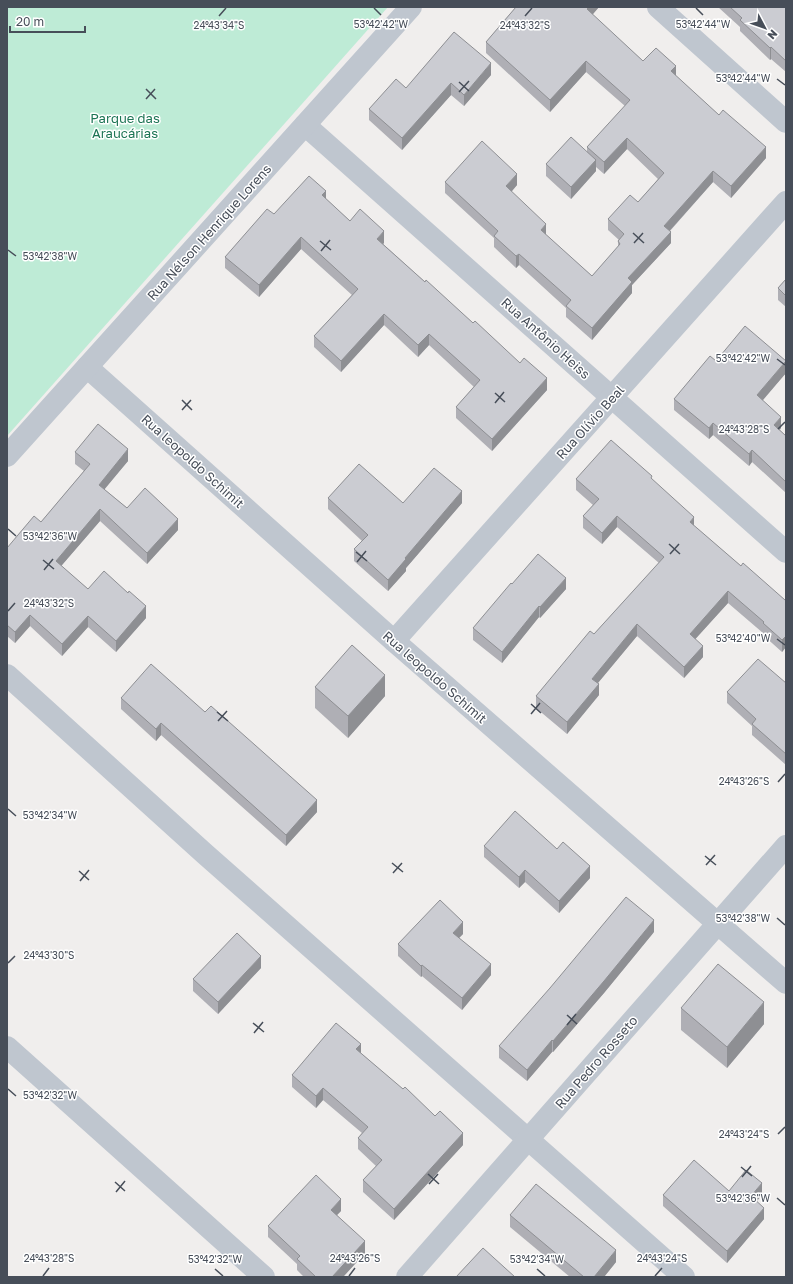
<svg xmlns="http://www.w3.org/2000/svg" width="793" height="1284" font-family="'Golos Text',sans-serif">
<rect width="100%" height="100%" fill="#f0eeed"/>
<path fill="#beebd6" d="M7,7H388L7,436Z"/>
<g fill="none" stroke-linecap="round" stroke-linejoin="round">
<g stroke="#bfc6cf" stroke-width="22">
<path d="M658,7L786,122"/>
<path d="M305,125L786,552"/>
<path d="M87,367L394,641L786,983"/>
<path d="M7,456L411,7"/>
<path d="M394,641L786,202"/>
<path d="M7,675L205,854L684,1277"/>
<path d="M7,1047L264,1277"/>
<path d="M407,1277L786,846"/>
</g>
</g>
<g fill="#afafb5">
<path d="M516,7H599L592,15L643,61L676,76L766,158L731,198L713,182L670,231L671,243L632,285V293L592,340L566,317V308L519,265L516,268L494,247V238L445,193V182L517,185L511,192L546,235L592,276L618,247V241L619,240L608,230V219L638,202L658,179L627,149L604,174L596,167V171L571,199L546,176V164L587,152V147L625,106L586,72L550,112L486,53V42Z"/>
<path d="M718,7H786V72L771,59L770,60L740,31V27Z"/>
<path d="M491,75L464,106L451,95L402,150L369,120V109L406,88Z"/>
<path d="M326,199L350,221L384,243L383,244L425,282L473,323L547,390L492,451L456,418V407L474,387L429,345L418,357L384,325L341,372L314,347V336L352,295L301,249L259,297L225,268V257L274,214Z"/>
<path d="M786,279V307L778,300V288Z"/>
<path d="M716,361H786V373L762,400L781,428L780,430L786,436V493L752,462L749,466L713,435L709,439L674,410V399Z"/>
<path d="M75,452L128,461L104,489L127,508L178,530L147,564L100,521L61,566L88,589L146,618L116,652L88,627L62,656L30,626L15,643L7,636V548L41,522L84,471L75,464Z"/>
<path d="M576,479L652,480L694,526L741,566L785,600L786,598V647L782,652L763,635V633L728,603L695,639L703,657L684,678L637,636L598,683L599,695L567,734L536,708V696L594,634L659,563L617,527L602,544L583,528V516L593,505L576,490Z"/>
<path d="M328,498L403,503H462L406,568V571L388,591L354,561V549L362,541L328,509Z"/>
<path d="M512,584L566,589L540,618L539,617L502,663L473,640V628Z"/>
<path d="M786,683V765L752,735V726L727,703V692Z"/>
<path d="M315,687L385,696L348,738L315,708Z"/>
<path d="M121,698L317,812L286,846L161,735L156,741L121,709Z"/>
<path d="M484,846L590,878L559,913L525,882L519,888L484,857Z"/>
<path d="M654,932L604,993L553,1052H552L527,1081L499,1058V1046Z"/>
<path d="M463,934L459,938L491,975L462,1010L422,976L421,977L398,956V944Z"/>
<path d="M261,968L218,1014L193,991V979Z"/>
<path d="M681,1008L764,1024L727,1068L681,1030Z"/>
<path d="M361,1053L463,1145L394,1220L363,1192V1180L376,1166L358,1149V1138L362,1133L323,1100L316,1108L292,1087V1075Z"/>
<path d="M729,1191L762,1195L757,1201L764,1219L727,1263L663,1206V1195Z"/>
<path d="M341,1211L337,1215L365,1253L343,1277H304L297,1270V1264L268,1237V1226Z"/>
<path d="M510,1215L616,1262L604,1277H570L510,1227Z"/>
</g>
<g fill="#8e8f93">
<path d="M589,7H599L587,21V9Z"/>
<path d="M771,47V59L770,60V48Z"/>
<path d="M586,61V72L550,112V100Z"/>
<path d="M491,63V75L464,106V95Z"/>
<path d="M676,66V77L671,71Z"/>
<path d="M451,83V95L402,150V138Z"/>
<path d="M627,138V149L604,174V162Z"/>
<path d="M766,147V158L731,198V186Z"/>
<path d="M596,160V171L571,199V187Z"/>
<path d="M713,171V182L664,237V226Z"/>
<path d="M517,174V185L506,198V186Z"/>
<path d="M326,191V202L322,195Z"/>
<path d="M546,224V236L541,230Z"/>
<path d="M384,231V243L377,250V239Z"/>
<path d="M671,232V243L632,285V293L592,340V328L628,278Z"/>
<path d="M301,237V249L259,297V285Z"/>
<path d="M519,254V265L516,268V256Z"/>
<path d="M384,314V325L341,372V361Z"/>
<path d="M429,334V345L418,357V345Z"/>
<path d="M786,361V373L757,407V395Z"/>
<path d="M547,378V390L492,451V439Z"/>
<path d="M781,417V428L774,436V425Z"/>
<path d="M713,423V435L709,439V428Z"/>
<path d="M128,449V461L99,496V485Z"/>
<path d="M752,450V462L749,466V454Z"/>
<path d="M462,491V503L406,568V571L388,591V580L405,558Z"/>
<path d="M100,509V521L56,572V561Z"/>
<path d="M617,516V527L602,544V533Z"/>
<path d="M694,517V529L690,522Z"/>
<path d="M178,519V530L147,564V553Z"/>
<path d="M566,578V589L540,618V607Z"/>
<path d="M728,591V603L690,645V634Z"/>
<path d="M146,606V618L116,652V641Z"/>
<path d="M539,606V617L502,663V652Z"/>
<path d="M30,615V626L15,643V632Z"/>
<path d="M88,616V627L62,656V644Z"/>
<path d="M637,624V636L592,690V679Z"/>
<path d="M786,636V647L782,652V640Z"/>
<path d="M703,646V657L684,678V667Z"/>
<path d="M385,675V696L348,738V716Z"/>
<path d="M599,684V695L567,734V722Z"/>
<path d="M161,723V735L156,741V729Z"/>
<path d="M317,800V812L286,846V835Z"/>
<path d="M590,866V878L559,913V901Z"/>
<path d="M525,870V882L519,888V877Z"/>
<path d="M654,920V932L604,993L553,1052V1041Z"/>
<path d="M463,922V934L453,944V933Z"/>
<path d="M261,956V968L218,1014V1002Z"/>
<path d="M491,964V975L462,1010V998Z"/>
<path d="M422,965V976L421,977V966Z"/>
<path d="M764,1002V1024L727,1068V1047Z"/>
<path d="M552,1040V1052L527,1081V1070Z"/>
<path d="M361,1044V1056L356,1049Z"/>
<path d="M323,1088V1100L316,1108V1096Z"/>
<path d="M463,1133V1145L394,1220V1209Z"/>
<path d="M762,1183V1195L751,1207V1196Z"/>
<path d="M341,1199V1211L331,1221V1210Z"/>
<path d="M764,1208V1219L727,1263V1251Z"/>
<path d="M365,1241V1253L343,1277H332Z"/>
<path d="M616,1250V1262L604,1277H594Z"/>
</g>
<g fill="#cbccd2" stroke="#8e8f93">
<path d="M516,7H589L587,9L643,61L656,48L676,66L671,71L719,115L723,110L766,147L731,186L713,171L664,226L671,232L628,278L632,282L592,328L566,306L571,300L519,254L516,256L494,236L498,231L445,182L482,141L517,174L506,186L546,224L541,230L592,276L620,244L618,241L624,234L608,219L630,195L638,202L664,173L627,138L604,162L587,147L630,100L586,61L550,100L486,42Z"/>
<path d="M730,7H786V61L771,47L770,48L740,20L742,18Z"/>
<path d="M454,32L491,63L464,95L451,83L402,138L369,109L396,79L406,88Z"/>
<path d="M571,137L596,160L571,187L546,164Z"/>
<path d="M309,176L326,191L322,195L350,221L360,209L384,231L377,239L425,282L426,280L473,323L475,321L520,363L524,358L547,378L492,439L456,407L480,380L429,334L418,345L384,314L341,361L314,336L358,289L301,237L259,285L225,257L267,209L274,214Z"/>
<path d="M786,279V296L778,288Z"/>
<path d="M745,326L786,361L757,395L781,417L774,425L786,436V482L752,450L749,454L713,423L709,428L674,399L710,356L716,361Z"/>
<path d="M98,424L128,449L99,485L127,508L145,488L178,519L147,553L100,509L56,561L88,589L104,571L128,593L129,591L146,606L116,641L88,616L62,644L30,615L15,632L7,625V548L34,516L41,522L90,464L75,452Z"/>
<path d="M611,440L652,476L651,478L694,517L690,522L741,566L743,563L785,600L786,598V636L782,640L763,623L764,622L728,591L690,634L703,646L684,667L637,624L592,679L599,684L567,722L536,696L590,631L594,634L664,557L617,516L602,533L583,516L599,499L576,479Z"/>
<path d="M359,464L403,503L434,468L462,491L405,558L406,559L388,580L354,549L368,535L328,498Z"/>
<path d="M538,554L566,578L540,607L539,606L502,652L473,628L511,583L512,584Z"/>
<path d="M352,645L385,675L348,716L315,687Z"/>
<path d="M758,659L786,683V754L752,724L756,719L727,692Z"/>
<path d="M151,664L205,712L211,706L317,800L286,835L161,723L156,729L121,698Z"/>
<path d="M515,811L557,849L563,842L590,866L559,901L525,870L519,877L484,846Z"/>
<path d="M626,897L654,920L604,981L553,1041L552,1040L527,1070L499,1046L550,988Z"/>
<path d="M440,900L463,922L453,933L491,964L462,998L422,965L421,966L398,944Z"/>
<path d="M237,933L261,956L218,1002L193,979Z"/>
<path d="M718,964L764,1002L727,1047L681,1008Z"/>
<path d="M336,1023L361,1044L356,1049L403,1089L405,1087L435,1116L440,1111L463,1133L394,1209L363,1180L382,1160L358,1138L368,1127L323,1088L316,1096L292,1075Z"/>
<path d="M694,1160L729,1191L746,1170L762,1183L751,1196L764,1208L727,1251L663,1195Z"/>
<path d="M316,1175L341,1199L331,1210L365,1241L332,1277H316L297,1259L300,1256L268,1226Z"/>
<path d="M536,1184L616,1250L594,1277H584L510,1215Z"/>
<path d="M483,1248L515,1277H456Z"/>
</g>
<path fill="none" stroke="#474e59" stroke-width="1.5" d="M374,8L381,15M696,8L703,15M219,16L226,8M525,16L532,8M777,79L785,85M459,82L469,91M146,89L156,99M459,92L469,81M146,99L155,89M633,233L644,243M320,241L331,250M634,243L643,233M8,250L16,256M321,251L330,240M777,359L785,365M495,393L505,402M182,400L192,410M495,403L504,392M182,410L191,400M778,429L785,422M8,529L16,536M669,544L680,554M356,552L367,561M670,554L679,544M43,560L54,569M357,562L366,551M44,570L53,559M8,611L15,603M777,639L785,645M531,704L541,713M217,712L228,721M531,714L540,703M218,721L227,711M778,782L785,774M8,809L16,816M705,856L716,865M392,863L403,872M706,865L715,855M79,871L89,880M393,873L402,863M80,881L89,870M777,918L785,925M8,963L15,956M567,1015L577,1024M253,1023L264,1032M567,1025L576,1014M254,1033L263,1022M8,1089L16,1096M778,1134L785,1127M741,1167L752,1176M428,1174L439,1184M742,1177L751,1166M115,1182L125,1191M429,1184L438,1174M116,1192L125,1181M777,1198L785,1205M215,1269L223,1276M537,1269L545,1276M43,1276L49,1268M349,1276L355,1268M655,1276L662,1268"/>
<g text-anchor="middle" stroke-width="3" stroke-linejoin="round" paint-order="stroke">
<g font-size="13" fill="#1d7555" stroke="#fff">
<text x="125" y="123">Parque das<tspan x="125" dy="15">Araucárias</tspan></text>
</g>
<g font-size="13" fill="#474e59" stroke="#fff">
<text transform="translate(209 232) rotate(-48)" y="5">Rua Nélson Henrique Lorens</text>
<text transform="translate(546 338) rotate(42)" y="5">Rua Antônio Heiss</text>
<text transform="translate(590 422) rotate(-48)" y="5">Rua Olívio Beal</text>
<text transform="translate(193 461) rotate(42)" y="5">Rua leopoldo Schimit</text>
<text transform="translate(435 677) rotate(41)" y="5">Rua leopoldo Schimit</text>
<text transform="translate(596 1062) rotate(-49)" y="5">Rua Pedro Rosseto</text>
</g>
</g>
<g font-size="10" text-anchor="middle" fill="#474e59" stroke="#fff" stroke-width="3" stroke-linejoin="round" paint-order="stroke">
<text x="703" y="28">53°42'44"W</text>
<text x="381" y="28">53°42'42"W</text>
<text x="219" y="29">24°43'34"S</text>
<text x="525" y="29">24°43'32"S</text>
<text x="743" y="82">53°42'44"W</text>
<text x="50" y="260">53°42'38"W</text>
<text x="743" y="362">53°42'42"W</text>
<text x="744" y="433">24°43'28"S</text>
<text x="50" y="540">53°42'36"W</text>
<text x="49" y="607">24°43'32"S</text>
<text x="743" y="642">53°42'40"W</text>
<text x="744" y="785">24°43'26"S</text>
<text x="50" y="819">53°42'34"W</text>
<text x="743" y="922">53°42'38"W</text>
<text x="49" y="959">24°43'30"S</text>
<text x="50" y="1099">53°42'32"W</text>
<text x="744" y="1138">24°43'24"S</text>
<text x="743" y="1202">53°42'36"W</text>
<text x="49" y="1262">24°43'28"S</text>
<text x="355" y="1262">24°43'26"S</text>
<text x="662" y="1262">24°43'24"S</text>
<text x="215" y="1263">53°42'32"W</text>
<text x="537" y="1263">53°42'34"W</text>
</g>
<rect width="793" height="1284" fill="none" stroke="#474e59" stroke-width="16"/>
<g transform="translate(765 28) rotate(131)" stroke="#ffffff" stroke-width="3" paint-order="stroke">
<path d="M0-3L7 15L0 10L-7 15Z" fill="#474e59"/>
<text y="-6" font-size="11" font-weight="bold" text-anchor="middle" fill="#474e59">N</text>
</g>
<path d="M10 26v6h75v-6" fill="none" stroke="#474e59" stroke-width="2"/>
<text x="16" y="26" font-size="12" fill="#474e59" stroke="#ffffff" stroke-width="3" paint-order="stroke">20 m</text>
</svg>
